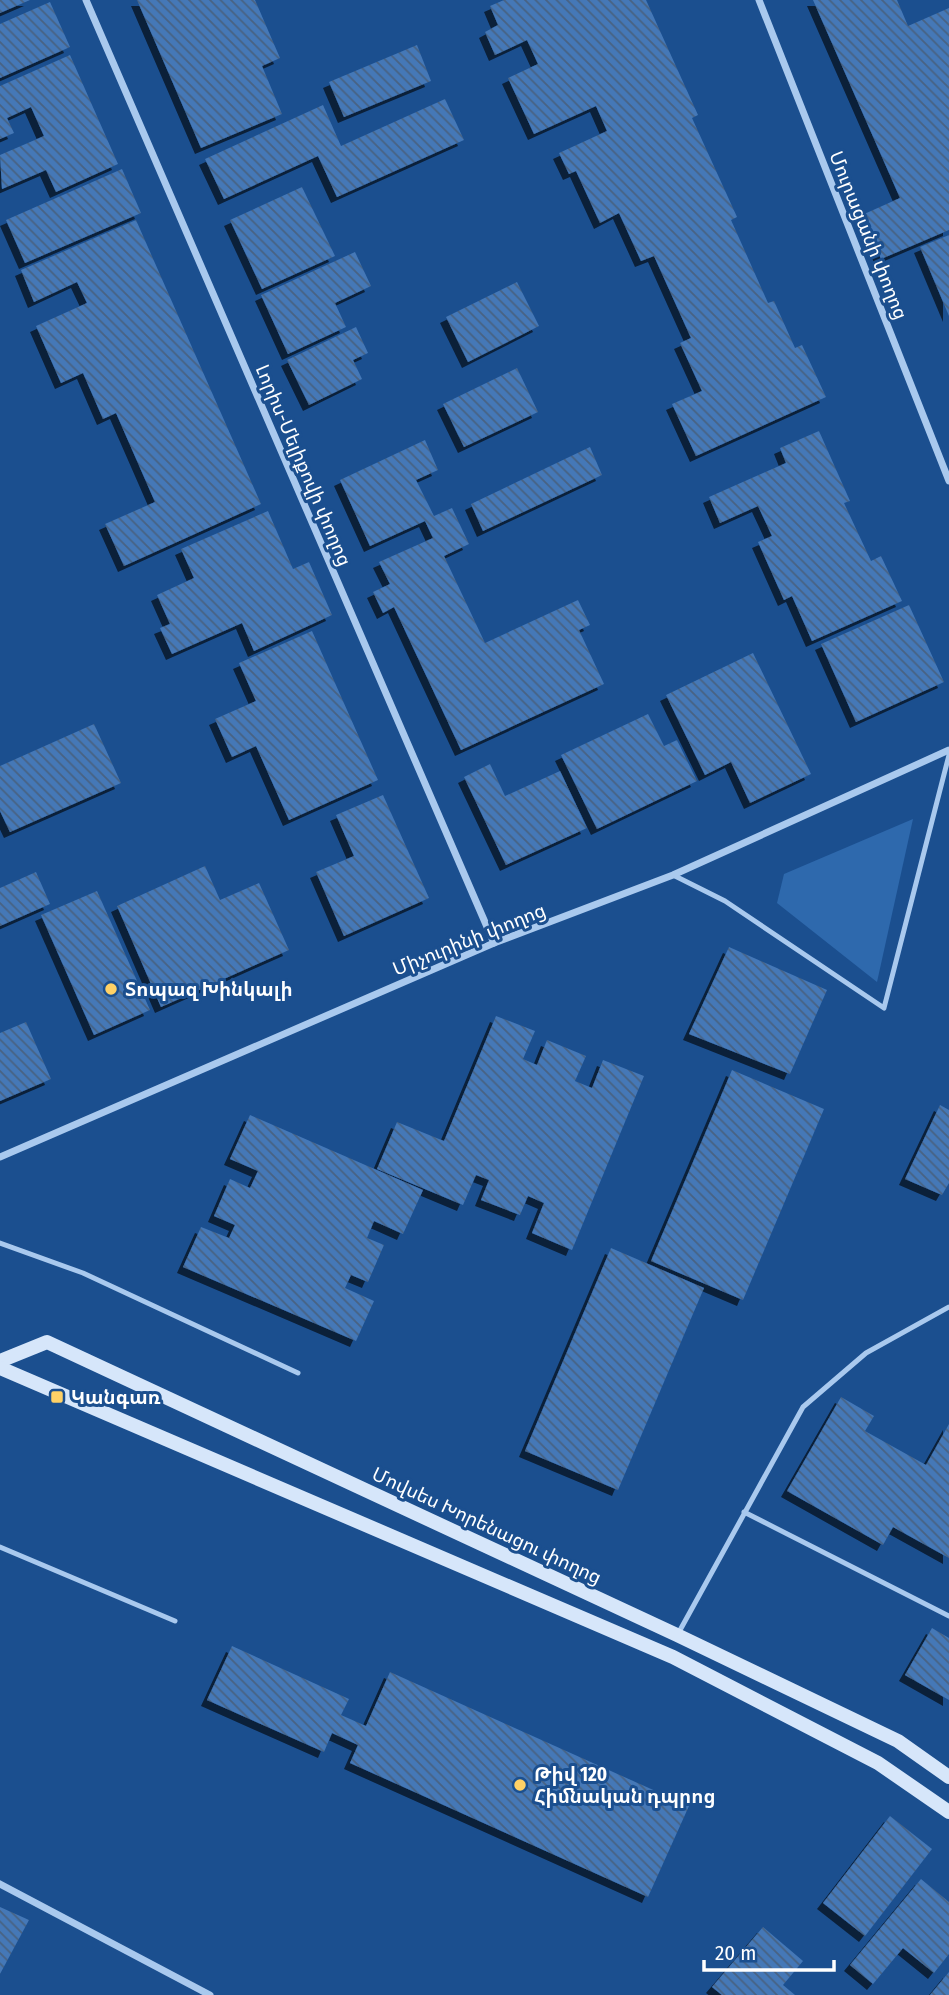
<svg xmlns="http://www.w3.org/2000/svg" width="949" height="1995" font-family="'Fira Sans Condensed','Noto Sans Armenian',sans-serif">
<defs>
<pattern id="building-back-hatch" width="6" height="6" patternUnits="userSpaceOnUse" patternTransform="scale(1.75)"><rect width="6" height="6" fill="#4478b7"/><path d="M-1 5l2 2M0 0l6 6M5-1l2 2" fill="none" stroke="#486282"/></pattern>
<filter id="shadow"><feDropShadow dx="-6" dy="6" stdDeviation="0" flood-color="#0009"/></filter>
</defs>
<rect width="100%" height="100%" fill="#1b4f8f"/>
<path fill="#2e69ad" d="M913,819L877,982L777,903L784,874Z"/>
<g fill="url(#building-back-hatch)" filter="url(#shadow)">
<path d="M0,0H30L0,13Z"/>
<path d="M137,0H255L280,58L262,66L282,114L201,148Z"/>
<path d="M504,0H646L698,115L692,118L737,217L731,220L768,303L774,301L795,348L802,345L826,397L696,456L672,404L702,391L680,343L691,338L654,256L641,261L619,213L600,223L576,171L569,174L559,153L607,131L596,106L534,134L508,78L538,64L527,40L495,55L485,32L498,25L490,6Z"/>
<path d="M813,0H897L908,26L949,8V230L881,259L862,215L900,198Z"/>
<path d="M50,2L70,47L0,78V24Z"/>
<path d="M417,45L431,81L344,117L329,82Z"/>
<path d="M70,55L118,164L56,192L46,170L2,189L0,155L44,136L31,107L7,118L14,133L0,139V86Z"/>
<path d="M445,99L464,140L337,197L318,156L224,199L205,159L323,105L341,146Z"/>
<path d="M122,169L141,213L25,263L6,220Z"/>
<path d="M302,187L335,256L262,289L230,220Z"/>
<path d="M136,220L261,504L124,566L105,524L155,502L116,413L103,419L83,373L61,383L36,326L87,303L77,282L34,302L21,270Z"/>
<path d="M949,235V316L920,247Z"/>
<path d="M355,252L371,286L335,303L346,327L288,354L261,295Z"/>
<path d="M517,282L539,326L468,362L446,317Z"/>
<path d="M356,327L368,353L353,360L362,379L309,405L287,360Z"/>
<path d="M517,368L538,412L464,447L443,404Z"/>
<path d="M819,431L850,501L844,503L871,561L881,556L902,601L812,641L792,596L784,600L758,542L772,536L758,506L720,523L709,497L786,463L780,448Z"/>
<path d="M425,440L438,470L416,480L434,516L452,508L469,544L444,556L485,643L578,600L590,625L579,630L604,684L461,750L394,607L383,613L373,592L390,584L379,562L433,538L425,521L370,546L340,480Z"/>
<path d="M590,447L602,475L483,531L471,504Z"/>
<path d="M268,511L293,569L309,562L332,615L254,651L242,623L172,654L160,628L170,624L157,595L194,578L181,549Z"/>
<path d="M909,605L944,682L856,722L821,644Z"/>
<path d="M312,631L378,780L289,820L256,746L232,757L215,719L256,701L239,663Z"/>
<path d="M753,653L811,774L750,803L731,762L705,775L666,695Z"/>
<path d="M648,714L664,746L677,740L697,781L597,829L561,755Z"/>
<path d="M94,724L121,783L10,832L0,811V766Z"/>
<path d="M490,764L505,796L560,771L587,828L506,865L464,777Z"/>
<path d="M383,795L429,898L344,936L316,872L354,856L336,815Z"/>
<path d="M205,866L220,900L259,883L289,950L161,1007L117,906Z"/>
<path d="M36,872L50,904L0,926V888Z"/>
<path d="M97,891L150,1010L94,1035L41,915Z"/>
<path d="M729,947L827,990L790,1074L689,1034Z"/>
<path d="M496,1016L535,1031L523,1059L537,1065L547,1040L586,1056L575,1081L592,1088L603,1060L644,1076L572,1250L532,1233L544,1203L528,1196L520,1215L481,1200L489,1180L476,1175L463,1205L377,1169L397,1122L444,1141Z"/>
<path d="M26,1022L51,1079L0,1101V1033Z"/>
<path d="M732,1070L824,1109L743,1300L651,1261Z"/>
<path d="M940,1105L949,1110V1183L942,1195L905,1179Z"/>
<path d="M250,1115L423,1190L403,1234L374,1221L367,1238L384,1245L368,1282L351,1275L345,1288L374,1301L356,1341L183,1267L201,1227L229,1238L235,1225L214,1216L230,1179L250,1188L258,1171L230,1159Z"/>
<path d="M611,1248L704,1288L618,1490L525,1451Z"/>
<path d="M841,1397L874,1416L865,1431L926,1465L949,1424V1558L893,1527L883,1545L787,1491Z"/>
<path d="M932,1628L949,1638V1700L905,1675Z"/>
<path d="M232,1646L349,1699L341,1715L366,1726L390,1672L689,1806L648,1897L350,1763L358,1745L332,1733L324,1752L207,1700Z"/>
<path d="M890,1816L932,1849L865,1936L823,1903Z"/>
<path d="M921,1879L949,1902V1954L934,1973L903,1948L873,1984L850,1965Z"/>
<path d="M0,1907L29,1920L0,1974Z"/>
<path d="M763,1927L803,1961L783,1985L795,1995H722L712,1987Z"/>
<path d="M949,1972V1995H930Z"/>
</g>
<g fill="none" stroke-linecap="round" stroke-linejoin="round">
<g stroke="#a9c9ee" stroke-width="5">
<path d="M673,875L725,901L884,1008L949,755"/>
<path d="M0,1243L83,1273L298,1373"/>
<path d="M744,1512L949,1616"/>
<path d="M0,1547L175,1621"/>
<path d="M679,1632L803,1407L866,1353L949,1307"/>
</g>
<g stroke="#a9c9ee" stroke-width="7">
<path d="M86,0L494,943"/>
<path d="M759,0L949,481"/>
<path d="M0,1157L494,943L673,875L949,750"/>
<path d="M0,1884L210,1995"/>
</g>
<g stroke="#d6e6fa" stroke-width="14">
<path d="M0,1361L47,1342L677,1635L898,1741L949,1777"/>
<path d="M0,1368L673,1657L878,1763L949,1812"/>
</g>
</g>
<g fill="#ffd166" stroke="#1b4f8f" stroke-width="2.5">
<circle cx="111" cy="989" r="7"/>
<rect x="50" y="1390" width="14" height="14" rx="3.5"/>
<circle cx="520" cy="1785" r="7"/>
</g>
<g text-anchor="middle" stroke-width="6" stroke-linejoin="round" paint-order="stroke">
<g font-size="19" fill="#fff" stroke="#1b4f8f">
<text transform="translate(869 235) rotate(68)" y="7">Մուրացանի փողոց</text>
<text transform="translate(304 465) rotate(67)" y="7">Լորիս-Մելիքովի փողոց</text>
<text transform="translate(469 939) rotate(-22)" y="7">Միչուրինի փողոց</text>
<text transform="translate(487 1525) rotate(25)" y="7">Մովսես Խորենացու փողոց</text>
</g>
<g font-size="19" font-weight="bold" fill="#fff" stroke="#1b4f8f" text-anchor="start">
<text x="125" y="996">Տոպազ Խինկալի</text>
<text x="71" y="1404">Կանգառ</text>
<text x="534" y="1781">Թիվ 120<tspan x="534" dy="22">Հիմնական դպրոց</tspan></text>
</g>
</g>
<path d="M704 1960v10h130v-10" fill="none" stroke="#ffffff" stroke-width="3.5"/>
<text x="715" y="1960" font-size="21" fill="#ffffff" stroke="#1b4f8f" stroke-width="5" paint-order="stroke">20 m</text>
</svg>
